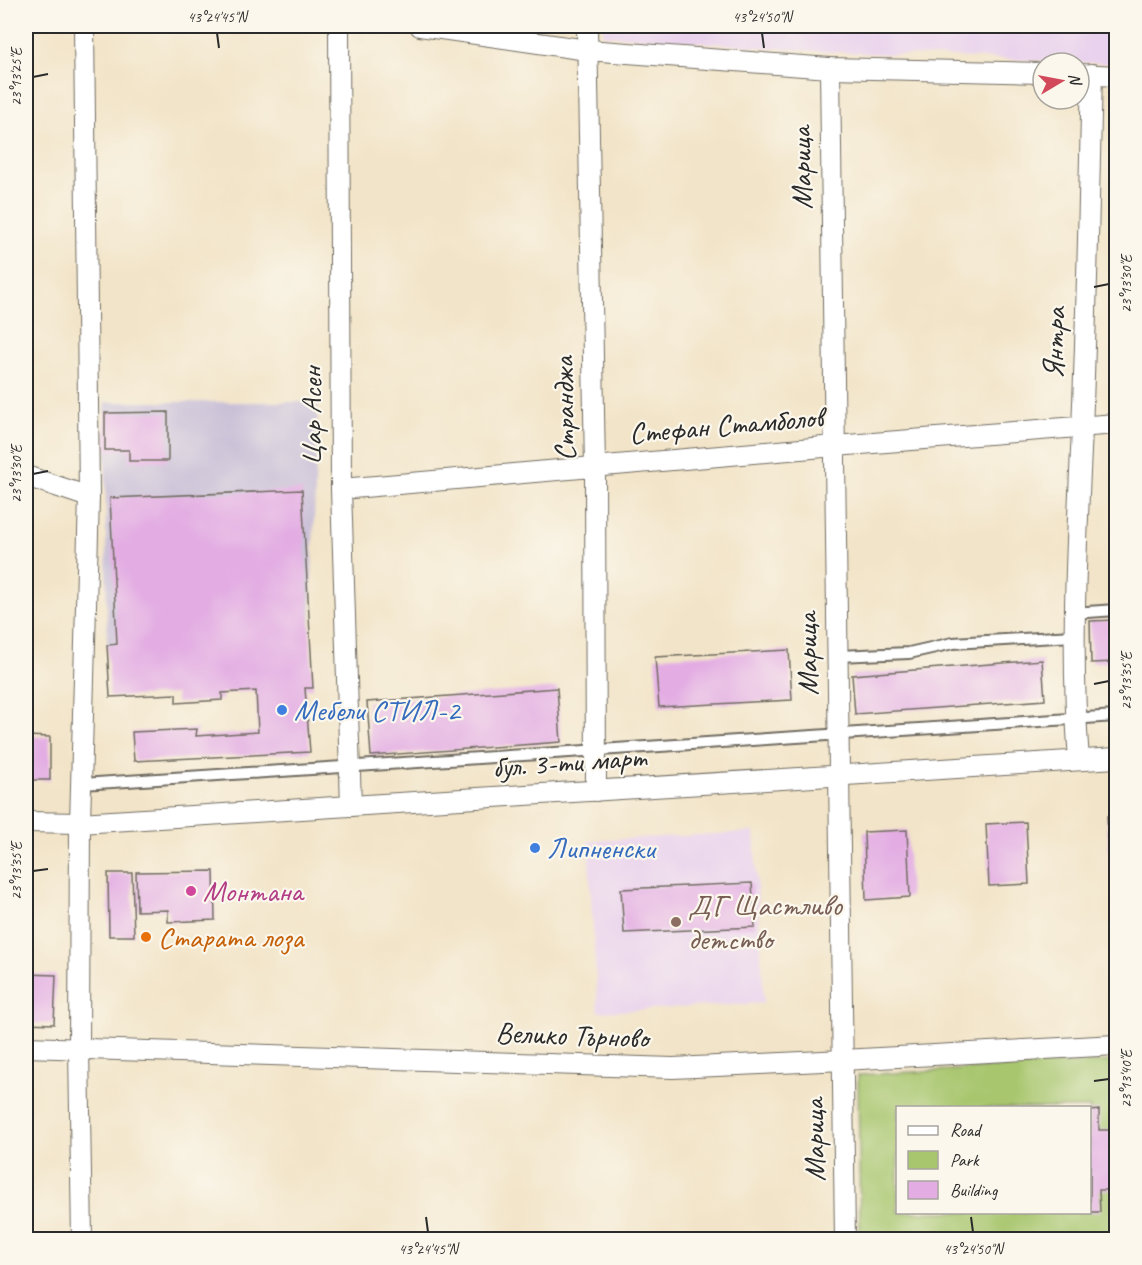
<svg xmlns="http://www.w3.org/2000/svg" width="1142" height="1265" font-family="Caveat,sans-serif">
<rect width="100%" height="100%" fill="#fbf7ec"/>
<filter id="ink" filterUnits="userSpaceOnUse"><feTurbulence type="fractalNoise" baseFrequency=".0167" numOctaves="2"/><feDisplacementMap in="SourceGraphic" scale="12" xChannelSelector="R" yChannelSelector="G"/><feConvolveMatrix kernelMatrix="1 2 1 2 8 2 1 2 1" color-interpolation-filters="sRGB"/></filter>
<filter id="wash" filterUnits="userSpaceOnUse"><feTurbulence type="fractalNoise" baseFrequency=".008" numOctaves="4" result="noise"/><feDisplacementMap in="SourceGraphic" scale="24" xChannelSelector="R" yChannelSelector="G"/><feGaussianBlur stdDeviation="1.35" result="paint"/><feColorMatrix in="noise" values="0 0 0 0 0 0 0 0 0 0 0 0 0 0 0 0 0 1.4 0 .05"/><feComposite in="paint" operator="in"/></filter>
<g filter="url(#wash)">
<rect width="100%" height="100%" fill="#f2e4c8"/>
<g fill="#e9d2ed">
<path d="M603,26H1116V64L814,51L603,35Z"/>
<path d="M754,832L764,1003L598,1012L588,841Z"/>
</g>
<path fill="#c9bfd7" d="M105,402H318L310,635L313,688L222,693V700L176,703V694L110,697L107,645Z"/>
<path fill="#a8c66e" stroke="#6a784c" stroke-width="1.5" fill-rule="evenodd" d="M1116,1061V1239H860L858,1075ZM898,1108H1090V1212H898Z"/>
<g id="blocks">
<g fill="#e3ade3">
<path d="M168,412V461H129V450H105V413Z"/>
<path d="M302,490L313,688H305L310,752L134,761L132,732L197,729L196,736L258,732L256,691L222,693V700L176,703V694L110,697L107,645L117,644L110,498Z"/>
<path d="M1116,620V662L1091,663L1090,621Z"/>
<path d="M789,650L792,700L659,707L655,657Z"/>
<path d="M1042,660L1045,700L855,714L852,675Z"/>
<path d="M557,688L561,742L371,756L367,702Z"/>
<path d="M26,736L50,737V780H26Z"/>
<path d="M1116,815V880H1111L1107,816Z"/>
<path d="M1026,822L1029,884L989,886L986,824Z"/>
<path d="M907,830L910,897L866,900L864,832Z"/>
<path d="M214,871L215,920L168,922V910L137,911L136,872Z"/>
<path d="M108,873H132L134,936H109Z"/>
<path d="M752,883L755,927L624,933L621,889Z"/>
<path d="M26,974L56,975L54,1024L26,1023Z"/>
<path d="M1099,1110V1130H1116V1190H1099L1100,1212H1090V1111Z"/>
</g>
</g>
</g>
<g filter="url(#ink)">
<use href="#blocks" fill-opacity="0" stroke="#716c62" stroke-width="1.5"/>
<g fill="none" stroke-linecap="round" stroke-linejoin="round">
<defs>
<g id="lane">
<path d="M1073,613L1116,610"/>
<path d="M838,656L909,653L953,643L1073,636"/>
<path d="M82,784L1116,716"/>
</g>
<g id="street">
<path d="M339,26L341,489L351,806"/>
<path d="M420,26L587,50L830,68L1043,73"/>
<path d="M587,26L595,467L596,791"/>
<path d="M830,68L845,1240"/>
<path d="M1080,74L1116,76"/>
<path d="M26,476L89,497"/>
<path d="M341,489L835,446L1116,424"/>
<path d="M1079,760C1070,649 1077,540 1082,429C1087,310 1089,192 1092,74"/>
<path d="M26,822L80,823L1116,758"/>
<path d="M26,1047L673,1068L843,1060L1116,1045"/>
<path d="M82,1240L79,1048L80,823L89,497L84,26"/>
</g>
</defs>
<use href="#lane" stroke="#716c62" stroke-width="14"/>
<use href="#street" stroke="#716c62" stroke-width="22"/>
<use href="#lane" stroke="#fff" stroke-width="10"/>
<use href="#street" stroke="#fff" stroke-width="20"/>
</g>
</g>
<path fill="none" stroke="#2b2b2b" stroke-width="2" d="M217,33L219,48M762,33L764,48M33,77L48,74M1094,287L1109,284M33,474L48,471M1094,684L1109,681M33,871L48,869M1094,1081L1109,1079M426,1217L428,1232M971,1217L973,1232"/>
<g fill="#3f7fe0" stroke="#fbf7ec" stroke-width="2">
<circle cx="282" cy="710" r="6"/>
<circle cx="535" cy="848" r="6"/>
</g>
<circle fill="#d1479c" stroke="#fbf7ec" stroke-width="2" cx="191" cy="891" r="6"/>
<circle fill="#8d6e63" stroke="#fbf7ec" stroke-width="2" cx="676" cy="922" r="6"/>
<circle fill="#e8710a" stroke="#fbf7ec" stroke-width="2" cx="146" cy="937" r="6"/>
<g text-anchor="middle" stroke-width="4.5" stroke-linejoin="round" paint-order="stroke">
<g font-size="30" fill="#2b2b2b" stroke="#fbf7ec">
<text transform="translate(801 168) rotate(-91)" y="10">Марица</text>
<text transform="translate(1054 343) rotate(-88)" y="10">Янтра</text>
<text transform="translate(564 409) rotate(-91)" y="10">Странджа</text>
<text transform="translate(311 416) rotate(-90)" y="10">Цар Асен</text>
<text transform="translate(726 425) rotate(-5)" y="10">Стефан Стамболов</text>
<text transform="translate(807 654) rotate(-91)" y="10">Марица</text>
<text transform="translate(569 762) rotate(-4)" y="10">бул. 3-ти март</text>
<text transform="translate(572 1035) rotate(2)" y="10">Велико Търново</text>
<text transform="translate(814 1140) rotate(-91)" y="10">Марица</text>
</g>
<g font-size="30" fill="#366cbe" stroke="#fbf7ec" text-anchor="start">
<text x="294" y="720">Мебели СТИЛ-2</text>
<text x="547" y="858">Липненски</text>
</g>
<g font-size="30" fill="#b23c85" stroke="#fbf7ec" text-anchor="start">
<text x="203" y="901">Монтана</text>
</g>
<g font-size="30" fill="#785e54" stroke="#fbf7ec" text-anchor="start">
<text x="688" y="915">ДГ Щастливо<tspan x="688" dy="34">детство</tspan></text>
</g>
<g font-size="30" fill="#c56008" stroke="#fbf7ec" text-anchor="start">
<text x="158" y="947">Старата лоза</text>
</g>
</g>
<rect width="1142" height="1265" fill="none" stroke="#fbf7ec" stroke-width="66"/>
<rect x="896" y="1106" width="195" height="108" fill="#fbf7ec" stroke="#a8a59f" stroke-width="1.5"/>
<rect x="908" y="1126" width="30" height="9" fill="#ffffff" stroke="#a8a59f" stroke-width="1.5"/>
<text x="950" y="1136" font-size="18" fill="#2b2b2b">Road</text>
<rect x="908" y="1151" width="30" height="18" fill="#a8c66e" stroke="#a8a59f" stroke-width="1.5"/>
<text x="950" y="1166" font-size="18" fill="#2b2b2b">Park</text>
<rect x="908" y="1181" width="30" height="18" fill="#e3ade3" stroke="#a8a59f" stroke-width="1.5"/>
<text x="950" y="1196" font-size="18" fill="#2b2b2b">Building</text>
<g transform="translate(1061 81) rotate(80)"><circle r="28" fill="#fbf7ec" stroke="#a8a59f" stroke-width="1.5"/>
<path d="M0-4.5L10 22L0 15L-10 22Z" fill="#d1495b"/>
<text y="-9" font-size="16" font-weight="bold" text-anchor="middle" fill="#2b2b2b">N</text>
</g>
<rect x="33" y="33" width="1076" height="1199" fill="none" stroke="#2b2b2b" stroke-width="2"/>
<g font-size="15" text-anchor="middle" fill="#2b2b2b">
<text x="217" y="22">43°24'45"N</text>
<text x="762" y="22">43°24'50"N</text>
<text transform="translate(16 77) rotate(-90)" y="5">23°13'25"E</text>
<text transform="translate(1126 284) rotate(-90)" y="5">23°13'30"E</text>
<text transform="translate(16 474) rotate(-90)" y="5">23°13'30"E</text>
<text transform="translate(1126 681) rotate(-90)" y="5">23°13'35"E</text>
<text transform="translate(16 871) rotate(-90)" y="5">23°13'35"E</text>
<text transform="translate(1126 1079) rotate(-90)" y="5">23°13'40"E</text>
<text x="428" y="1254">43°24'45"N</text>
<text x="973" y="1254">43°24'50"N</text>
</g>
</svg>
